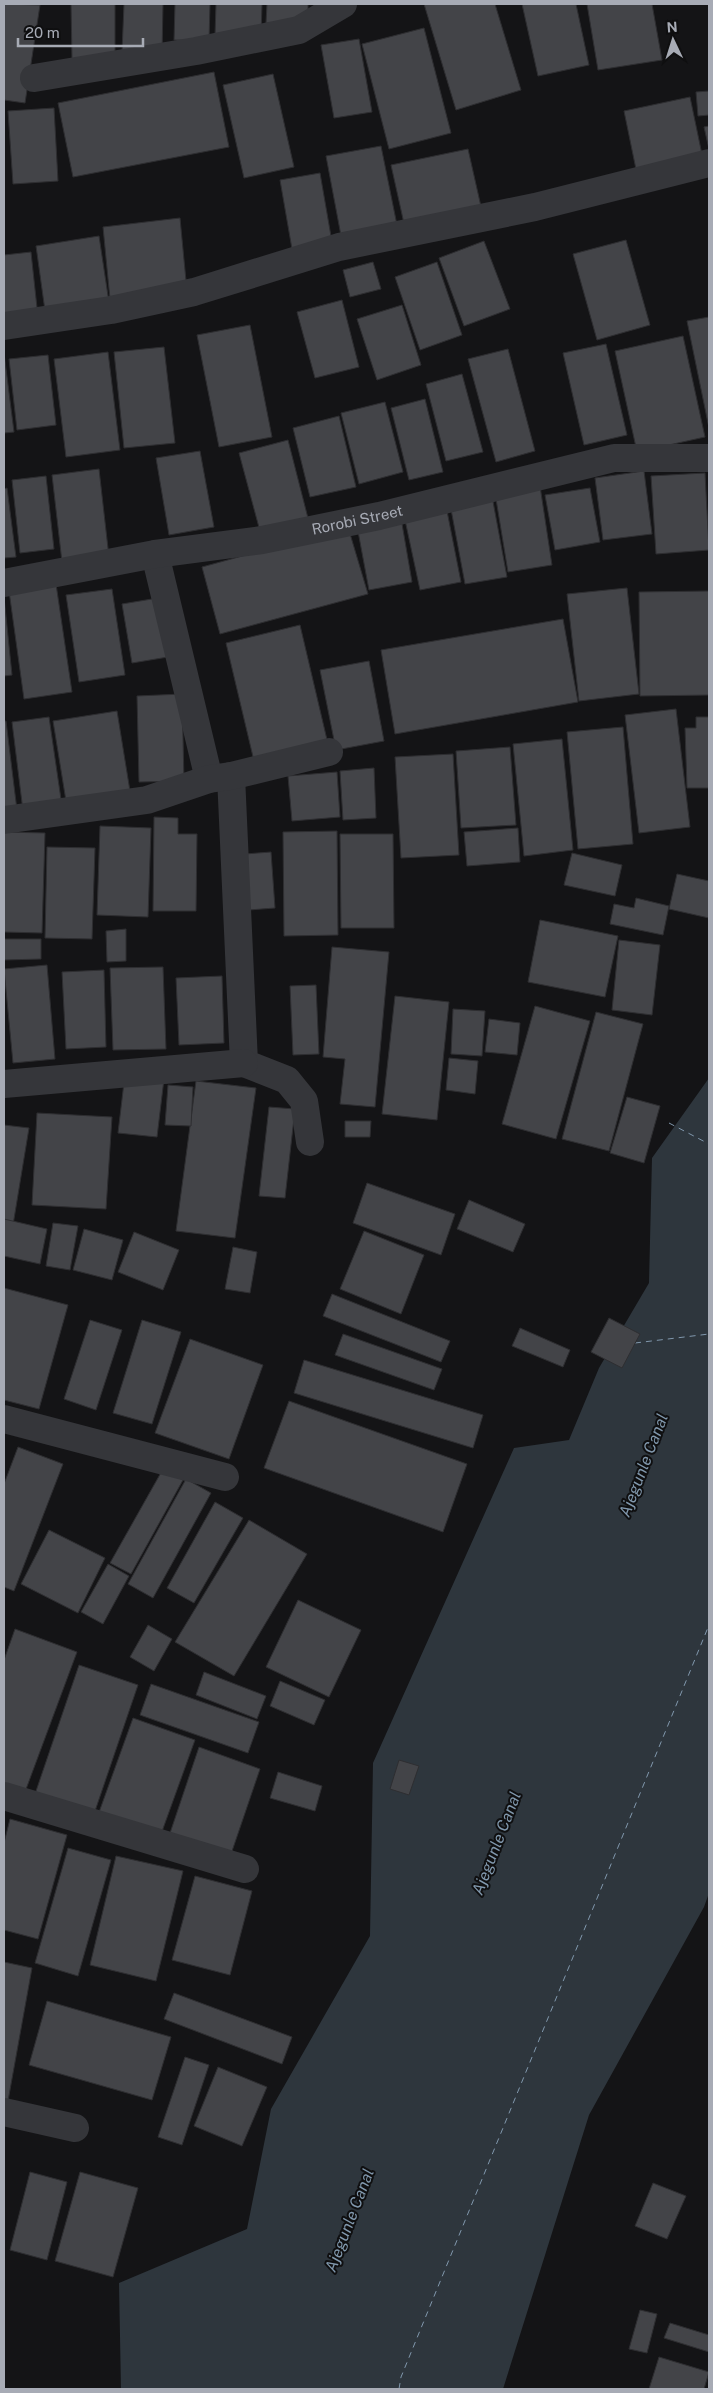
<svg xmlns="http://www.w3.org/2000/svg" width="713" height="2393" font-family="'Public Sans',sans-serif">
<rect width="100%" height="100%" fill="#141416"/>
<path fill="#2e363d" d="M709,1078V1893L704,1907L589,2115L503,2389H121L119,2283L247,2229L271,2109L370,1936L373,1763L514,1448L569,1440L599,1368L649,1283L652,1158Z"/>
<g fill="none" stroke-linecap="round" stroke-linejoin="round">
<g stroke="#8198ad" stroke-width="1" stroke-dasharray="6 5" stroke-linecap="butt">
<path d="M669,1123L709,1144"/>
<path d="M635,1343L709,1334"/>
<path d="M399,2389L401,2377L709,1625"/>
</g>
</g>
<g fill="#434448" stroke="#2e2e31">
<path d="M4,4L40,5L25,103L4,100Z"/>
<path d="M71,4H115V59H72Z"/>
<path d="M124,4H163L162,54L122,52Z"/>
<path d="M175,4H210L209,41L174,40Z"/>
<path d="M216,4H262L261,36L215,35Z"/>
<path d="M267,4H308V24L266,23Z"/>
<path d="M424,4H495L521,90L456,110Z"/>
<path d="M522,4H576L589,65L538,76Z"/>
<path d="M587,4H652L662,60L598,70Z"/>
<path d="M424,28L451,133L389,149L362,44Z"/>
<path d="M359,39L372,112L334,118L321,45Z"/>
<path d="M214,72L229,147L73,177L58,103Z"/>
<path d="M273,74L294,167L244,178L223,85Z"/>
<path d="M709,91V115L698,116L696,92Z"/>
<path d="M690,97L704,164L638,179L624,111Z"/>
<path d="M54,108L58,181L13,184L8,111Z"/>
<path d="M709,126V149L704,127Z"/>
<path d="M381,146L398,230L342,241L326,156Z"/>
<path d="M468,149L482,211L405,228L391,165Z"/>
<path d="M320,173L332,242L292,249L280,180Z"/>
<path d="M180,218L187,291L110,299L103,227Z"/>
<path d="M99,236L110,309L46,318L36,246Z"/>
<path d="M626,240L650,325L597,340L573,254Z"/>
<path d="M484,241L510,309L464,326L439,258Z"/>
<path d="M31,252L38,317L4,321V255Z"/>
<path d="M373,262L381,289L350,297L343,270Z"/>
<path d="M437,262L462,335L420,350L395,277Z"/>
<path d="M342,300L359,367L315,378L297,312Z"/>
<path d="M402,305L421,365L377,380L357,319Z"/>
<path d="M709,317V428L687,321Z"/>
<path d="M250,325L272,437L219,447L197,335Z"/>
<path d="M683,336L705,437L637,452L615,351Z"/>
<path d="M606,344L627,435L584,445L563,353Z"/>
<path d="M164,347L175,443L124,448L114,352Z"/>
<path d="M508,349L535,451L496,462L468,359Z"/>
<path d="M108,352L120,450L66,457L54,359Z"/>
<path d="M4,353L14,432L4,433Z"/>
<path d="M48,355L56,425L17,430L9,359Z"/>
<path d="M462,374L483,452L446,461L426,384Z"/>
<path d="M425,399L443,472L409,480L391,408Z"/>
<path d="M385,402L403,472L359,484L341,413Z"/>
<path d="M339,416L356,487L310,497L293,428Z"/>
<path d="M288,440L309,522L261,535L239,453Z"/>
<path d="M200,451L214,527L169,535L156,458Z"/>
<path d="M99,469L109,557L62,562L52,475Z"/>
<path d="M644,471L652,534L603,540L595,478Z"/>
<path d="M705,473L709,550L656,554L651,476Z"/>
<path d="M46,476L54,549L20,553L12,480Z"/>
<path d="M540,486L552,565L508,572L495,493Z"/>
<path d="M7,488L16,557L4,558V489Z"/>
<path d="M590,488L600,542L555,550L545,495Z"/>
<path d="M492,496L507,577L465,584L450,504Z"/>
<path d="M447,511L461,582L420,590L405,520Z"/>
<path d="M401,518L412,582L369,590L357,526Z"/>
<path d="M348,527L368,594L220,634L202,567Z"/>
<path d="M56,584L72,692L24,699L9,591Z"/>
<path d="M627,588L639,694L579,701L567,594Z"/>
<path d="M112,589L125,675L79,682L66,595Z"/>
<path d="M709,591V695L640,696L639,592Z"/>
<path d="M4,597L12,675L4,676Z"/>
<path d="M158,598L168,657L132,663L122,604Z"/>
<path d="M563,619L578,702L395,734L381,650Z"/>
<path d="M300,625L328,744L254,761L226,643Z"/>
<path d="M369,661L384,741L336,750L320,670Z"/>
<path d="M182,694L184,781L139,782L137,696Z"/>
<path d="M676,709L690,827L639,833L625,715Z"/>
<path d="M117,711L130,791L66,801L53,721Z"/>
<path d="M49,717L62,806L23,811L12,722Z"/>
<path d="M696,717H709V788H687L685,728H696Z"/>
<path d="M4,721H6L17,810L4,811Z"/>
<path d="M623,727L633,844L578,849L567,732Z"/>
<path d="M562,739L573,850L524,856L513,744Z"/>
<path d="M510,747L516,825L461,828L456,751Z"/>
<path d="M453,754L459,855L401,858L395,757Z"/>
<path d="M374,768L376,818L343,820L340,771Z"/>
<path d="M337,772L340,817L292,821L288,776Z"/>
<path d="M154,817L178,818V834H197L196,911H153Z"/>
<path d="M100,826L151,828L148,917L97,915Z"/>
<path d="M518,828L520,862L467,866L464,832Z"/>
<path d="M337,831L338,935L284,936L283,832Z"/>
<path d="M4,832L45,833L42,933L4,932Z"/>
<path d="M340,834H393L394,928H341Z"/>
<path d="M47,847L95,848L92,939L45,938Z"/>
<path d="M271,852L275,908L249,910L245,854Z"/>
<path d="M572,853L622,865L615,896L564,885Z"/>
<path d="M677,874L709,881V918L669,909Z"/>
<path d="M636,898L669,906L663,935L610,924L614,904L634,908Z"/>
<path d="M540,920L618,936L605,997L528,982Z"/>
<path d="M126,929V961L107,962L106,931Z"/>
<path d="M4,939H41V959L4,960Z"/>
<path d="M619,940L660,945L652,1015L612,1010Z"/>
<path d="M332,947L389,952L375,1107L340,1104L345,1059L323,1057Z"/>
<path d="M47,965L55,1059L13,1063L4,969Z"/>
<path d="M163,967L166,1049L113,1050L110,968Z"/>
<path d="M104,970L106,1047L66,1049L62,972Z"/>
<path d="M222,976L224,1043L179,1045L176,978Z"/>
<path d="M316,985L319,1054L293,1055L290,986Z"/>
<path d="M395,996L449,1002L437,1120L382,1114Z"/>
<path d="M535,1006L590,1021L556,1139L502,1124Z"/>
<path d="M453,1009L485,1011L482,1056L451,1054Z"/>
<path d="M596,1012L643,1024L609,1151L562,1139Z"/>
<path d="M489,1019L520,1023L517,1055L485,1052Z"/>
<path d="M449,1058L478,1061L475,1094L446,1090Z"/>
<path d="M125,1074L164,1079L157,1137L118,1133Z"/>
<path d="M196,1081L256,1088L235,1238L176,1231Z"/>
<path d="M168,1085L193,1087L191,1126L165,1125Z"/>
<path d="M627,1097L660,1106L644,1163L610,1153Z"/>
<path d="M269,1107L295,1109L285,1198L259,1196Z"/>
<path d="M37,1113L112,1117L106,1209L32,1205Z"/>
<path d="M345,1121H371L370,1137H345Z"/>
<path d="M4,1125L29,1128L13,1225L4,1224Z"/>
<path d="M367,1183L455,1214L441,1255L353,1223Z"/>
<path d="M469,1200L525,1224L513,1252L457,1229Z"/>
<path d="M4,1219L47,1229L40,1264L4,1256Z"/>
<path d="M53,1223L78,1226L70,1270L46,1266Z"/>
<path d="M84,1229L123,1240L112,1280L73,1270Z"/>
<path d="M364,1231L424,1255L401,1314L340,1289Z"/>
<path d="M134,1232L179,1250L163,1290L118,1272Z"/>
<path d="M233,1247L257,1252L250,1293L225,1289Z"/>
<path d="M4,1288L68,1305L39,1409L4,1400Z"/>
<path d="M332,1294L450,1341L441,1362L323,1316Z"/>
<path d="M609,1318L640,1334L622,1368L591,1352Z"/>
<path d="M90,1320L122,1330L96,1410L64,1399Z"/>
<path d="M142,1320L181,1332L152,1424L113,1413Z"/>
<path d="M520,1328L570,1350L563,1367L512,1346Z"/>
<path d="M343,1334L442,1369L434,1390L335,1355Z"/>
<path d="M190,1339L263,1365L229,1459L155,1433Z"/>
<path d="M304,1360L483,1415L473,1448L294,1393Z"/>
<path d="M289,1401L467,1464L443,1532L264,1468Z"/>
<path d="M18,1447L63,1464L14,1591L4,1587V1484Z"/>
<path d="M163,1469L183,1480L131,1574L110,1563Z"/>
<path d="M186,1479L211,1493L153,1598L128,1584Z"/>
<path d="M215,1502L243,1518L194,1603L167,1588Z"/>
<path d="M249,1520L307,1554L234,1676L175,1642Z"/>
<path d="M49,1530L105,1558L78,1613L21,1584Z"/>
<path d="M108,1564L129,1576L103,1624L81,1612Z"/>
<path d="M298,1600L361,1630L329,1697L266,1667Z"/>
<path d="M148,1625L172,1639L154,1671L130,1657Z"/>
<path d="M15,1629L77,1652L22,1800L4,1793V1660Z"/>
<path d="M79,1665L138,1685L94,1814L35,1794Z"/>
<path d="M204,1672L266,1696L257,1719L196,1695Z"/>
<path d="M280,1681L325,1700L314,1725L270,1706Z"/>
<path d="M151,1684L259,1722L248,1753L140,1715Z"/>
<path d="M133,1718L195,1740L160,1837L98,1815Z"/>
<path d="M199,1747L260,1769L229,1860L168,1839Z"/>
<path d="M399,1760L419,1766L409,1795L390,1789Z"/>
<path d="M278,1772L322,1786L315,1811L270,1798Z"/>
<path d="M10,1819L67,1835L38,1939L4,1930V1843Z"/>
<path d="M68,1848L111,1860L78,1976L35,1963Z"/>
<path d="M116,1856L183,1871L156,1981L90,1965Z"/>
<path d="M195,1876L252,1891L230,1975L172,1960Z"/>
<path d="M4,1962L32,1968L8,2101L4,2100Z"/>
<path d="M174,1993L292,2037L282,2064L164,2019Z"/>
<path d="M47,2001L171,2037L152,2100L29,2065Z"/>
<path d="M185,2057L209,2065L182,2145L158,2137Z"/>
<path d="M218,2067L267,2087L242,2146L194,2126Z"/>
<path d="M30,2172L67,2182L47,2260L10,2250Z"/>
<path d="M80,2172L138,2188L113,2277L55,2261Z"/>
<path d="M653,2183L686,2196L667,2239L635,2226Z"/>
<path d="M640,2310L657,2314L647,2353L629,2349Z"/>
<path d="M670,2323L709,2335V2352L664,2338Z"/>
<path d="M659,2357L709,2372L704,2389H649Z"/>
</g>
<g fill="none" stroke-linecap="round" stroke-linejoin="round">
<g stroke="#35363a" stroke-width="28">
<path d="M34,78L196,51L299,30L343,4"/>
<path d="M4,326L111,310L194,292L339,247L535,207L709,163"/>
<path d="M155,554L209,779"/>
<path id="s1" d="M4,583L155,554L262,540L379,516L614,458H709"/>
<path d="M231,776L244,1063L287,1080L304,1101L310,1142"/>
<path d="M4,820L147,800L209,779L231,776L329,752"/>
<path d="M4,1084L244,1063"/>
<path d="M4,1419L225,1477"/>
<path d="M4,1796L245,1869"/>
<path d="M4,2112L75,2128"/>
</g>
</g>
<g text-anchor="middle" stroke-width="4" stroke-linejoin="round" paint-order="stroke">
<g font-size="15" fill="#a7abb5" stroke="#0f0f10">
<text dy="5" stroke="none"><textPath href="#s1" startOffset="359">Rorobi Street</textPath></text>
</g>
<g font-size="16" font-style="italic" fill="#8198ad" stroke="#0f0f10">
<text transform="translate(643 1465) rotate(-69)" y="6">Ajegunle Canal</text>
<text transform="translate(496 1843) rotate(-69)" y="6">Ajegunle Canal</text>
<text transform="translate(349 2220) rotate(-69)" y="6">Ajegunle Canal</text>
</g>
</g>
<rect width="713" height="2393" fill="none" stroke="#a7abb5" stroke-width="10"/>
<g transform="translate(673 40) rotate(356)" stroke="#0f0f10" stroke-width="4" paint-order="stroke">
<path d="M0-4L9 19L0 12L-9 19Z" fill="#a7abb5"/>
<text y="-8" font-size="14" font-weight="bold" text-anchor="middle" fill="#a7abb5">N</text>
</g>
<path d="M18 38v8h125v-8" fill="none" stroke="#a7abb5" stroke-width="2.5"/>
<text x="25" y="38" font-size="15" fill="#a7abb5" stroke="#0f0f10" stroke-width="4" paint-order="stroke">20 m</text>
</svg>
